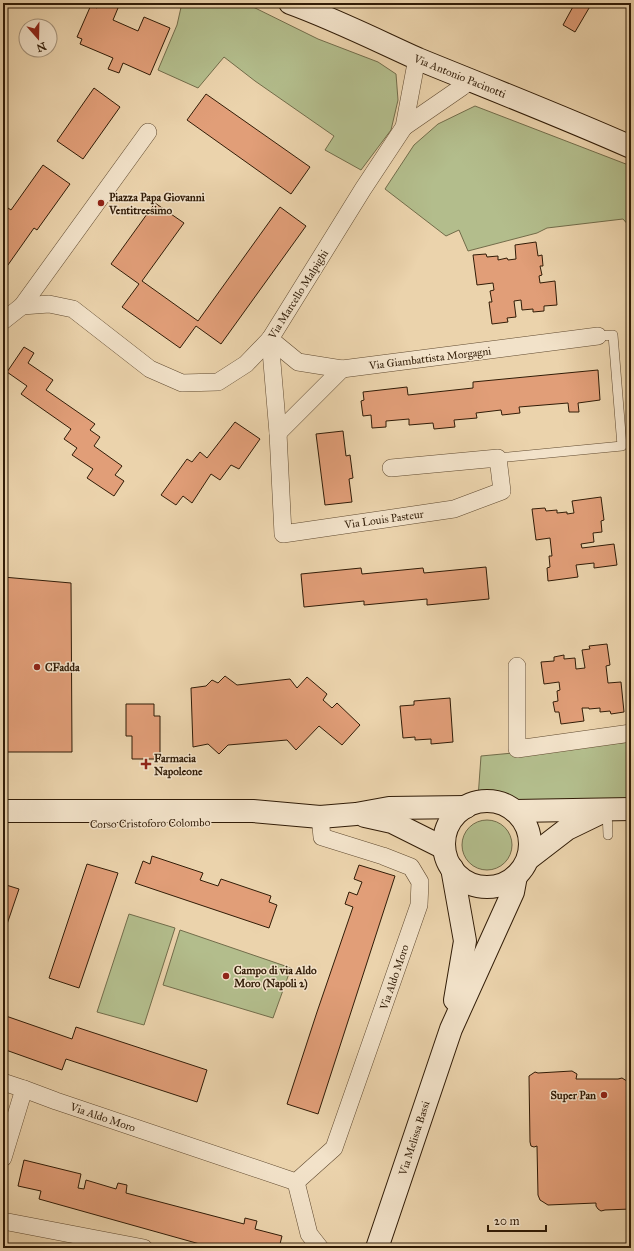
<svg xmlns="http://www.w3.org/2000/svg" width="634" height="1251" font-family="'IM FELL Great Primer',serif">
<rect width="100%" height="100%" fill="#ebd3ac"/>
<filter id="stains"><feTurbulence type="fractalNoise" baseFrequency=".005" numOctaves="4"/><feColorMatrix values="0 0 0 0 .2 0 0 0 0 .09 0 0 0 0 .02 0 0 0 .5 -.17"/></filter>
<radialGradient id="worn" r=".72"><stop offset=".6" stop-color="#630" stop-opacity="0"/><stop offset="1" stop-color="#630" stop-opacity=".3"/></radialGradient>
<g fill="#b3bd8c" stroke="#726c4a">
<path d="M182,3H245L318,39L378,62L396,74L398,100L391,130L361,170L325,150L334,136L255,81L224,57L198,88L158,70L177,25Z"/>
<path d="M475,106L631,166V228L623,219L547,228L537,233L468,251L459,230L446,236L385,189L414,145L438,124Z"/>
<path d="M631,742V804L516,808L502,801L478,798L481,756Z"/>
<circle cx="487" cy="845" r="25"/>
<path d="M129,914L175,928L144,1025L97,1012Z"/>
<path d="M180,930L291,968L273,1018L163,985Z"/>
</g>
<g fill="#e19e78" stroke="#311c07">
<path d="M99,3H107L118,8L113,20L138,31L144,17L170,28L150,75L123,63L119,73L108,69L113,58L80,44L82,39L77,37L91,5L97,8Z"/>
<path d="M575,3H592L575,32L563,25Z"/>
<path d="M94,88L120,107L83,159L57,141Z"/>
<path d="M206,94L310,167L291,194L187,120Z"/>
<path d="M43,165L70,184L37,230L34,228L3,272V215L8,208L11,210Z"/>
<path d="M155,203L184,223L142,281L198,321L280,207L306,226L221,344L196,326L180,348L122,307L139,284L111,264Z"/>
<path d="M536,242L538,256L542,255L543,266H540L542,275L539,276L540,283L555,281L557,305L544,306V311L533,312V309L522,310L521,300L514,301L516,317L507,318L508,322L492,324L489,302H492L490,291L494,290L493,283L477,285L473,255L486,254L487,257L498,256V260L507,258L508,260L516,259L515,245Z"/>
<path d="M24,347L34,353L28,363L53,380L46,390L95,424L90,430L100,437L94,446L122,466L115,475L124,481L114,496L87,478L93,469L72,455L77,448L64,439L71,429L21,394L27,386L7,372Z"/>
<path d="M598,370L600,400L578,403L579,412H569L568,403L519,407L520,413L502,415L501,410L476,413L477,418L454,420L455,427L434,429L433,423L409,425V419L386,421V427L372,428L371,415L363,416L361,401L364,400L363,392L407,387L408,395L473,388V382Z"/>
<path d="M235,422L260,439L239,469L231,465L220,480L211,474L192,503L183,496L176,505L161,495L187,459L192,462L200,452L207,458Z"/>
<path d="M343,431L346,456L350,455L353,478L349,479L352,502L325,505L316,434Z"/>
<path d="M601,497L604,520L601,521L602,532L593,533L594,542L581,544L582,548L614,544L617,565L594,568V563L576,565L578,577L548,581L547,568L550,567L549,556H552L550,538L536,540L532,509L545,508L546,511L557,510V513L567,512V514L574,513L572,501Z"/>
<path d="M486,567L489,599L427,605V599L364,605V601L304,607L301,574L361,568L362,574L423,568L424,573Z"/>
<path d="M3,577L71,583L72,752H3Z"/>
<path d="M607,644L610,665L606,666L608,683L621,682L624,712L611,714L610,711L600,712V708L589,709V708H582L584,721L561,724L559,712H555L553,702L558,701L557,691L560,690L559,682L544,684L541,662L554,661V657L564,655V659L575,658L576,669L585,668L582,650L590,649L589,646Z"/>
<path d="M225,676L237,685L290,679L297,688L307,677L327,694L323,700L332,708L337,703L360,725L342,745L319,726L296,750L287,740L228,745L219,754L208,744L193,747L191,688L206,686L212,680L218,683Z"/>
<path d="M450,698L453,742L431,744V739L415,740V737L403,738L400,706L414,705V701Z"/>
<path d="M126,704H154V716H160V759H132V736H126Z"/>
<path d="M152,856L203,873L200,880L218,886L221,879L271,896L269,902L277,905L269,928L135,883L143,861L150,864Z"/>
<path d="M87,864L118,873L79,988L49,978Z"/>
<path d="M359,865L395,876L318,1114L287,1104L317,1012L353,907L345,904L349,892L357,895L362,882L354,879Z"/>
<path d="M3,884L19,889L3,936Z"/>
<path d="M3,1015L72,1039L76,1027L207,1070L197,1102L66,1059L62,1070L3,1049Z"/>
<path d="M572,1071L577,1074L576,1079H618L622,1078L630,1083L631,1209L605,1210L601,1211L598,1209L596,1206V1203L548,1205L540,1200L538,1195L537,1146L534,1147L531,1146L530,1142L529,1076L535,1072L538,1073Z"/>
<path d="M24,1160L81,1174L78,1188L84,1189L86,1180L116,1189L118,1183L127,1185L126,1193L244,1224L245,1218L257,1221L255,1229L282,1236L279,1248H214L39,1199L41,1191L18,1186Z"/>
</g>
<g fill="none" stroke-linecap="round" stroke-linejoin="round">
<defs>
<g id="lane">
<path d="M498,458L622,446L613,335L598,336"/>
<path d="M607,810L608,835"/>
</g>
<g id="street">
<path d="M404,127L462,87L470,80"/>
<path d="M22,306L49,304L73,309L150,369L182,383L218,382L246,364L270,339L363,189L404,127L417,58"/>
<path d="M3,321L22,306L148,132"/>
<path d="M270,339L278,433L283,534L454,509L502,491L498,458L391,468"/>
<path d="M270,339L298,362L342,369L598,336"/>
<path d="M278,433L342,369"/>
<path d="M517,666V749L631,733"/>
<path d="M3,1082L24,1089"/>
<path d="M3,1158L24,1089L56,1101L296,1182L334,1148L419,905L420,882L411,867L383,856L322,837L320,817"/>
<path d="M296,1182L309,1234L320,1248"/>
<path d="M3,1221L144,1248"/>
</g>
<g id="secondary">
<path d="M290,3C334,19 376,40 418,59C489,88 561,116 631,147"/>
<circle cx="487" cy="844" r="43"/>
<path d="M3,811H253L320,817L356,814L389,808L466,807"/>
<path d="M515,811L631,809"/>
<path d="M365,816L392,822L444,848"/>
<path d="M528,859L567,829L600,813"/>
<path d="M452,868L465,941L455,1000"/>
<path d="M377,1248L451,1029L513,892L516,876"/>
</g>
</defs>
<use href="#lane" stroke="#604a30" stroke-width="10"/>
<use href="#street" stroke="#604a30" stroke-width="18"/>
<use href="#secondary" stroke="#311c07" stroke-width="24"/>
<use href="#lane" stroke="#f2e2c9" stroke-width="9"/>
<use href="#street" stroke="#f2e2c9" stroke-width="17"/>
<use href="#secondary" stroke="#f2e2c9" stroke-width="22"/>
</g>
<g fill="#8f2418" stroke="#f2e2c9" stroke-width="1.5">
<circle cx="101" cy="203" r="4"/>
<circle cx="37" cy="667" r="4"/>
<path d="M144 758h4v4h4v4h-4v4h-4v-4h-4v-4h4z"/>
<circle cx="226" cy="976" r="4"/>
<circle cx="604" cy="1095" r="4"/>
</g>
<g text-anchor="middle" stroke-width="3" stroke-linejoin="round" paint-order="stroke">
<g font-size="11" fill="#311c07" stroke="#f2e2c9">
<text transform="translate(460 76) rotate(22)" y="4">Via Antonio Pacinotti</text>
<text transform="translate(298 294) rotate(-58)" y="4">Via Marcello Malpighi</text>
<text transform="translate(430 358) rotate(-7)" y="4">Via Giambattista Morgagni</text>
<text transform="translate(384 519) rotate(-8)" y="4">Via Louis Pasteur</text>
<text transform="translate(150 823) rotate(-1)" y="4">Corso Cristoforo Colombo</text>
<text transform="translate(394 977) rotate(-71)" y="4">Via Aldo Moro</text>
<text transform="translate(103 1117) rotate(19)" y="4">Via Aldo Moro</text>
<text transform="translate(414 1138) rotate(-72)" y="4">Via Melissa Bassi</text>
</g>
<g font-size="11" font-weight="bold" fill="#311c07" stroke="#f2e2c9" text-anchor="start">
<text x="109" y="201">Piazza Papa Giovanni<tspan x="109" dy="13">Ventitreesimo</tspan></text>
<text x="45" y="671">CFadda</text>
<text x="154" y="762">Farmacia<tspan x="154" dy="13">Napoleone</tspan></text>
<text x="234" y="974">Campo di via Aldo<tspan x="234" dy="13">Moro (Napoli 2)</tspan></text>
<text x="596" y="1099" text-anchor="end">Super Pan</text>
</g>
</g>
<rect width="634" height="1251" fill="none" stroke="#ebd3ac" stroke-width="16"/>
<rect x="4" y="4" width="626" height="1243" fill="none" stroke="#311c07" stroke-width="2"/>
<rect x="8" y="8" width="618" height="1235" fill="none" stroke="#311c07"/>
<g transform="translate(38 38) rotate(160)"><circle r="19" fill="#f2e2c9" stroke="#a5937b"/>
<path d="M0-3L7 15L0 10L-7 15Z" fill="#8f2418"/>
<text y="-6" font-size="11" font-weight="bold" text-anchor="middle" fill="#311c07">N</text>
</g>
<path d="M488 1225v6h58v-6" fill="none" stroke="#311c07" stroke-width="2"/>
<text x="494" y="1225" font-size="12" fill="#311c07" stroke="#f2e2c9" stroke-width="3" paint-order="stroke">20 m</text>
<rect width="100%" height="100%" filter="url(#stains)"/>
<rect width="100%" height="100%" fill="url(#worn)"/>
</svg>
